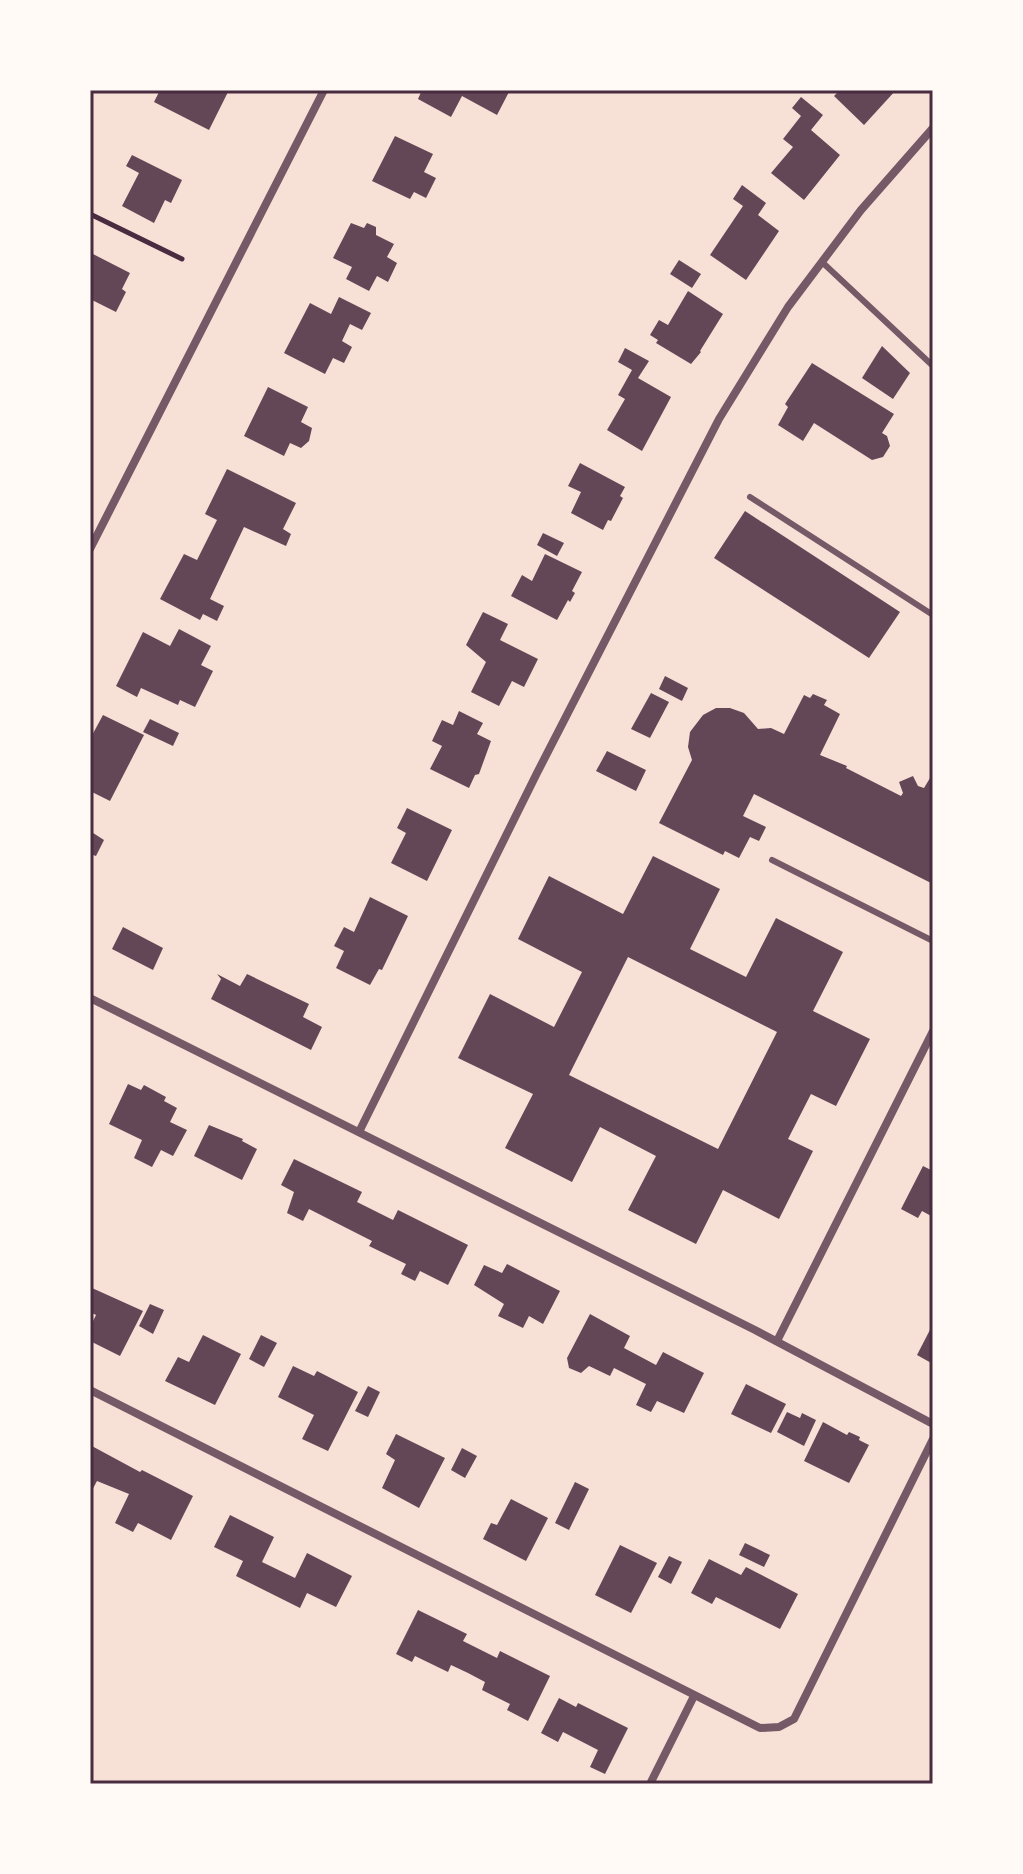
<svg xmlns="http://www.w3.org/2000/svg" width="1023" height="1874" font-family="'Open Sans',sans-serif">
<rect width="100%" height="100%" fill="#f7e1d7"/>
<g fill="#644757" fill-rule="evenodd">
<path d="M160,90H229L209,130L154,102Z"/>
<path d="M422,90H510L497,115L462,96L451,117L418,99Z"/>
<path d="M840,90H896L864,125L834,96Z"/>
<path d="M801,97L823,115L811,130L840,155L804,200L771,173L793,147L783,139L801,116L792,108Z"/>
<path d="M395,136L433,154L424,172L436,178L426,198L414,192L410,199L372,181Z"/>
<path d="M132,155L182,180L171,203L165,200L154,223L122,206L139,173L126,166Z"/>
<path d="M742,185L766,203L758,215L779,231L746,280L710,255L743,206L733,199Z"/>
<path d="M351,223L364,228L367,223L376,227V235L394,244L387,257L397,263L388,282L377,276L369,291L346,279L352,267L333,258Z"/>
<path d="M91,253L130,273L122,289L126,292L116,312L90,299Z"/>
<path d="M679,260L701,274L692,288L670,274Z"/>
<path d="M688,291L723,314L700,351L701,352L691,364L656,343L658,340L650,335L659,320L668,325Z"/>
<path d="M339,297L371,313L362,330L350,324L342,341L352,347L344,363L333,358L325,374L284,353L310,303L331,314Z"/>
<path d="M882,346L910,373L893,399L862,378Z"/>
<path d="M625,348L649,361L638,378L671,397L642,451L607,430L625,399L618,395L632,370L618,362Z"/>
<path d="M812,363L894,414L882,433L887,436L890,446L883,457L872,460L814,423L803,441L778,425L788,407L785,404Z"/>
<path d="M268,387L308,407L301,422L312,428L309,441L301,448L290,443L284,456L244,436Z"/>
<path d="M580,463L625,487L620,496L623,498L611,521L608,520L603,530L571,513L581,492L568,486Z"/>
<path d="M227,469L296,503L283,529L291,534L286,546L244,527L210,599L224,606L217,621L203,614L200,620L160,599L184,554L197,560L217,520L205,514Z"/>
<path d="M745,511L900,612L869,658L714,558Z"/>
<path d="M543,533L564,543L557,556L537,545Z"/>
<path d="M545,554L582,572L572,591L575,593L570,602L568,600L557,620L511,596L522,575L532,581Z"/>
<path d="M483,612L508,624L500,640L538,659L524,687L512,681L499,706L471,692L486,662L466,645Z"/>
<path d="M179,629L211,646L201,665L213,671L195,707L180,700L178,705L141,688L137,697L116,686L143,632L170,646Z"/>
<path d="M665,676L688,688L682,701L659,689Z"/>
<path d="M651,693L669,702L650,738L631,729Z"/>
<path d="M813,694L827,700L824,705L840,714L820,755L847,766L846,768L901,796L903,793L899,782L913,776L918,786L924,788L933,773V884L754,794L743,816L766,827L759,841L750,837L739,858L725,851L723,855L659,823L692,760L688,747L690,732L703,715L716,708H730L744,713L758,729L771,728L784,734L804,695L810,698Z"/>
<path d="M459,711L483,723L477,734L491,741L479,774L475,775L469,788L430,769L442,746L432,741L442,720L453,725Z"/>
<path d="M103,715L144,735L110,801L90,791V739Z"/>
<path d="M150,719L179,733L173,746L143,732Z"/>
<path d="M607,751L646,770L636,791L596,771Z"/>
<path d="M407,808L452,830L427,881L391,863L406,833L397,828Z"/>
<path d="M90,831L104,840L96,856L90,854Z"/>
<path d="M653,856L720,889L690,949L746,977L776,918L843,952L813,1011L870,1039L836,1106L811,1094L788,1139L813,1151L779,1219L723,1190L696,1244L628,1210L656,1156L600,1127L572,1182L505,1148L533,1094L458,1058L490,994L554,1027L582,972L518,939L549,876L623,914ZM628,957L777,1032L718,1149L569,1075Z"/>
<path d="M370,897L408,916L382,970L379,969L370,985L336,968L344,951L334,946L344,927L354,932Z"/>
<path d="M123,927L163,948L153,970L112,949Z"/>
<path d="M217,974L240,986L247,974L309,1004L303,1017L322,1027L311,1050L211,999L221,979Z"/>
<path d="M128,1084L141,1090L144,1085L166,1097L164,1101L177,1108L170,1122L187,1130L173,1156L161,1150L152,1167L134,1158L142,1140L109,1124Z"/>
<path d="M209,1125L243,1139L242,1141L257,1149L242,1180L194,1156Z"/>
<path d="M294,1159L362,1192L357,1202L393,1220L398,1210L468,1245L448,1285L420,1271L415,1281L401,1274L406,1264L369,1246L372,1241L309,1209L303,1221L287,1213L294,1192L281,1185Z"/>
<path d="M923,1166L933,1171V1217L922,1211L918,1218L901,1209Z"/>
<path d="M507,1264L560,1291L543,1324L529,1316L523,1328L498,1316L504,1304L474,1285L484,1265L502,1273Z"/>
<path d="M92,1288L143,1311L120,1356L90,1341V1327L96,1315L90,1312Z"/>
<path d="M150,1304L164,1310L153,1334L139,1326Z"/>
<path d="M590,1314L630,1336L624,1348L656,1365L663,1352L704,1373L684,1413L657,1401L651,1412L636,1405L646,1384L614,1368L610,1376L589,1366L581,1373L569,1368L567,1358Z"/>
<path d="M933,1324V1364L917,1355Z"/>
<path d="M203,1335L241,1354L215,1405L165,1381L178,1357L189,1362Z"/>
<path d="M261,1335L277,1343L264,1367L249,1359Z"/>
<path d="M293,1366L314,1376L317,1371L358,1392L328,1451L302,1439L314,1415L278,1397Z"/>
<path d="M746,1384L786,1404L771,1433L731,1414Z"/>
<path d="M368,1386L380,1392L368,1417L355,1411Z"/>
<path d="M787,1412L800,1418L802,1413L816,1420L804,1446L777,1432Z"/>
<path d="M823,1422L847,1435L849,1432L860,1437L859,1440L869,1445L849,1483L804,1461Z"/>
<path d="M396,1434L445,1458L419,1508L382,1488L395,1460L386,1454Z"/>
<path d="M90,1445L140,1472L142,1470L193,1496L171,1540L138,1523L133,1532L115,1523L129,1494L97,1481L90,1494Z"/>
<path d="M462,1448L477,1456L465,1478L451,1470Z"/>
<path d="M575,1482L589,1489L569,1530L555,1523Z"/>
<path d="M511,1499L548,1518L526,1561L483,1539L491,1523L497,1525Z"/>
<path d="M230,1515L274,1537L262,1562L295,1578L307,1553L352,1576L336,1607L307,1593L300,1608L236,1576L243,1561L214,1547Z"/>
<path d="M745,1543L770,1555L764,1567L739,1555Z"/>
<path d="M620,1545L657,1563L631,1613L595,1595Z"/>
<path d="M669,1556L682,1562L671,1584L658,1577Z"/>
<path d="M709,1559L741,1575L746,1567L798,1594L780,1629L716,1597L712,1604L691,1593Z"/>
<path d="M418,1610L467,1634L463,1641L497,1658L500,1651L550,1676L528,1721L507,1710L510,1704L482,1690L485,1682L468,1673L451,1665L448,1672L415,1656L412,1662L396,1654Z"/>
<path d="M559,1698L576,1707L578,1703L628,1728L605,1774L590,1767L598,1750L563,1732L558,1742L541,1733Z"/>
</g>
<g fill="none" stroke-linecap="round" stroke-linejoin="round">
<path stroke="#4a2c40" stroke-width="5" d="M90,214L182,259"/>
<g stroke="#755966" stroke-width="6">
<path d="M822,262L933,366"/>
<path d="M750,497L933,615"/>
<path d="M772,860L933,941"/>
</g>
<g stroke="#755966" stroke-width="8">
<path d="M90,549L324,90"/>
<path d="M90,998L755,1330L933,1424"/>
<path d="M359,1132L537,773L719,419L788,307L861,210L933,128"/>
<path d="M777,1341L933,1031"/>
<path d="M90,1390L760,1728L779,1727L794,1719L933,1439"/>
<path d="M650,1784L694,1696"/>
</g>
</g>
<rect width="1023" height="1874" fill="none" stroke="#fffaf5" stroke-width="184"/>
<rect x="92" y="92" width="839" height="1690" fill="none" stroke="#4a2c40" stroke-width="3"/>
</svg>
